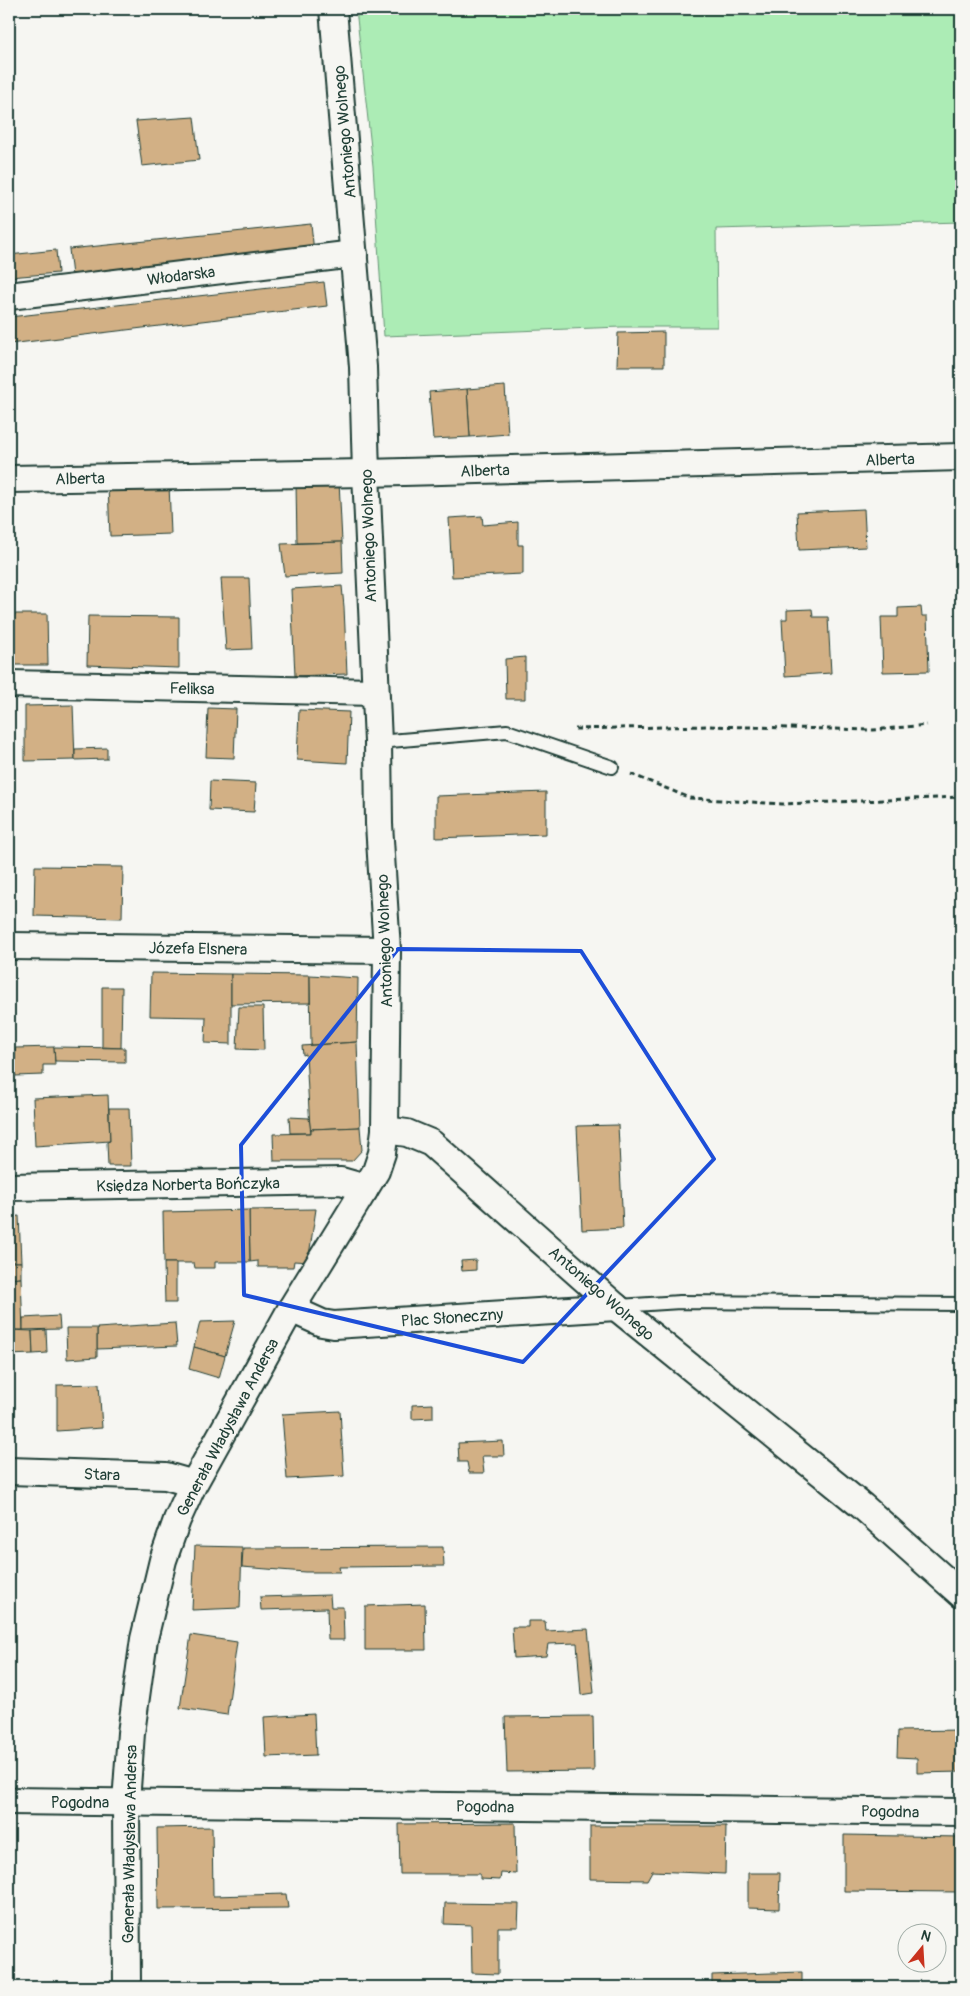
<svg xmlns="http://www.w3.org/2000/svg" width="970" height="1996" font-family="Pangolin,sans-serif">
<rect width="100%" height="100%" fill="#f6f6f2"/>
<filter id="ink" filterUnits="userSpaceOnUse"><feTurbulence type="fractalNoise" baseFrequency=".02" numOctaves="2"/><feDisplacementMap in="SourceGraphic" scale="10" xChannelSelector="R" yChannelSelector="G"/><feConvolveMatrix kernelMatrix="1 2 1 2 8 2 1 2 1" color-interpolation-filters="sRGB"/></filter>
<g filter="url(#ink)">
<path fill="#acecb5" stroke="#669474" d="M356,9H961V222L716,229L717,327H621L384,336L373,166Z"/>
<g fill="#d2b085" stroke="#1f3d34">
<path d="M194,117L199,160L142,166L136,121Z"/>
<path d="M311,224L314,252L72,276L69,249Z"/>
<path d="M56,250L58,273L9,277V255Z"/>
<path d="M324,282L327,306L9,344V317Z"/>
<path d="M664,332V366H617L618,333Z"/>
<path d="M505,386L508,434L470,437L467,389Z"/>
<path d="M467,389L470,437L433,439L429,392Z"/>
<path d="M339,481L342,542L297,543L296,483Z"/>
<path d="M169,484L171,534L110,536L108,485Z"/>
<path d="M864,509L866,547L799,550L797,512Z"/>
<path d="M482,516L483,525L518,522V545H523V574L452,577L449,518Z"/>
<path d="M342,542L343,573L285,576L281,544Z"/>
<path d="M221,578H249L252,649L226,650Z"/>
<path d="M342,586L344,607L347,674L295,676L291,589Z"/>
<path d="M921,607L922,616H927L929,671L883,672L881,617H898V608Z"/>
<path d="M812,609L813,617H828L831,673L785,676L782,619H787V610Z"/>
<path d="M9,614H47L48,665H9Z"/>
<path d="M88,616L179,617V668L87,665Z"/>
<path d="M525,657V699H506L505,659Z"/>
<path d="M73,705L75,760L25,761V706Z"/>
<path d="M208,708L236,709L234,758L206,757Z"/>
<path d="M299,710L349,712L347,763L297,760Z"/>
<path d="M107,748V759L75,760V749Z"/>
<path d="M210,781L256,783L254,812L209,810Z"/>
<path d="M546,792V834L436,838V796Z"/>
<path d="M9,860H10L9,903Z"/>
<path d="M35,866L123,867L122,918L34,916Z"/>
<path d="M151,973L231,974V1044L205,1043L206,1017L150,1016Z"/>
<path d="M231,974L310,975V1003L231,1004Z"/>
<path d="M310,975L358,978L357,1042L311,1045Z"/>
<path d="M102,987H122L121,1048L102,1047Z"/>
<path d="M239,1007H263L264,1050L237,1049Z"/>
<path d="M357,1042L360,1127L310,1129L306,1054L303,1055L302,1046Z"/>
<path d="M54,1047L55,1065H43V1075L15,1076V1048Z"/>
<path d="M54,1047L125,1048V1062L55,1061Z"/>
<path d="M108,1095L110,1141L35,1146L33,1098Z"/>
<path d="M109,1108H129L131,1166H108L107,1142L110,1141Z"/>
<path d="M289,1117L309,1118L311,1133H290Z"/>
<path d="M618,1125L623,1228L582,1230L577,1126Z"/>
<path d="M360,1127L362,1150L352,1161H274L273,1134L311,1133V1129Z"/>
<path d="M316,1209L308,1262L294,1261L293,1267H258V1261L250,1262L249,1210Z"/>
<path d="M249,1210L250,1262H215V1268H195L194,1263H164L163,1212Z"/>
<path d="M19,1216L21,1262H9V1217Z"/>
<path d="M476,1260V1270L462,1271L461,1261Z"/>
<path d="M10,1262H21V1278L10,1279Z"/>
<path d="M164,1263H176V1303H165Z"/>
<path d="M21,1278L23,1330H9V1279Z"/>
<path d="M59,1316L60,1329L23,1330V1318Z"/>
<path d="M235,1321L225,1356L194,1347L200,1322Z"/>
<path d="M175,1323L177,1346L97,1349V1328Z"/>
<path d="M66,1328H97V1357L67,1359Z"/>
<path d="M9,1330L32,1331L33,1354L9,1355Z"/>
<path d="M46,1330L47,1353L33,1354L32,1331Z"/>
<path d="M194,1347L225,1356L219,1378L189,1369Z"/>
<path d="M99,1384L102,1428L57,1431V1385Z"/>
<path d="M433,1404V1418L412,1419V1405Z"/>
<path d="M340,1411L344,1476L287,1479L282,1414Z"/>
<path d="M503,1441L504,1456H482L484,1473H469L467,1462H459L458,1443Z"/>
<path d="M195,1546L242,1547L240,1608L192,1610Z"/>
<path d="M443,1547L444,1566L339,1567L340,1572H305L242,1567L243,1548Z"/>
<path d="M330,1595L331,1607H343L344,1640H328L327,1608L261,1610L260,1597Z"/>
<path d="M425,1604L426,1650H365V1606Z"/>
<path d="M528,1621H545L546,1631L588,1629L594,1693L581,1695L577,1643L548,1644L546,1656L514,1658L512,1627H528Z"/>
<path d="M191,1635L237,1642L227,1715L180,1708Z"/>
<path d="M314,1714L316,1755L266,1757L264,1717Z"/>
<path d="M593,1716L594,1771L507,1772L505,1717Z"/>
<path d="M961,1730V1772L917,1773V1758L897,1757L898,1731Z"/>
<path d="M515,1823L516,1874L501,1873L500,1880L480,1879V1874H400L399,1824Z"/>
<path d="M590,1826H726L725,1874L652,1871L647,1880L590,1879Z"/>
<path d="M212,1827L213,1896L286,1894L288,1908L158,1909L157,1828Z"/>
<path d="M844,1835L961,1837V1892L844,1891Z"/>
<path d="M748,1873H780L779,1909L748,1908Z"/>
<path d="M445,1903L519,1904L518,1927H498V1974L472,1973L471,1925L444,1924Z"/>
<path d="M802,1972V1987H781V1985L712,1987V1975Z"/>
</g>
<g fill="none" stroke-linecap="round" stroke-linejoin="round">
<defs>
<g id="lane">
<path d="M378,742L507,731L612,767"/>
<path d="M619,1306L680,1302L961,1304"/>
</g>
<g id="street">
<path d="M9,296L354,254"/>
<path d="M9,479L366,473L961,457"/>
<path d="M9,684L375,692"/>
<path d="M9,946L387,950"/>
<path d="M385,1130L407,1133L431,1143L616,1307L862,1506L961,1594"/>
<path d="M9,1187L341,1181L362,1187L364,1191"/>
<path d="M291,1309L322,1323L334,1325L616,1307"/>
<path d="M9,1471L166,1476L187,1482L192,1487"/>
<path d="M9,1801L961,1812"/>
<path d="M127,1987L126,1802L131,1733L144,1639L163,1560L177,1520L192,1487L291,1309L376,1171L382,1153L385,1130L387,950L379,824L378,742L366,473L363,367L333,9"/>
</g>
</defs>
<use href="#lane" stroke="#1f3d34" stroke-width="16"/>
<use href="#street" stroke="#1f3d34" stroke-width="30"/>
<g stroke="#1f3d34" stroke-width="3" stroke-dasharray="5 4" stroke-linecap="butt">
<path d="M575,729L708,726L873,730L927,725"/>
<path d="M631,774L690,798L782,804L961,797"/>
</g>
<use href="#lane" stroke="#f6f6f2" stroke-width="12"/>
<use href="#street" stroke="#f6f6f2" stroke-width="26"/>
</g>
</g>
<path fill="none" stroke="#1d4ed8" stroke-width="4" stroke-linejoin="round" d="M398,949L581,951L714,1159L523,1362L244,1295L241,1145Z"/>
<g text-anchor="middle" stroke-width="4.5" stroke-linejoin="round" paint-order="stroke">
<g font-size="16" fill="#1f3d34" stroke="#f6f6f2">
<text transform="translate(344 132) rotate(-95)" y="6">Antoniego Wolnego</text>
<text transform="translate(181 275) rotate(-7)" y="6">Włodarska</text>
<text transform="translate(890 459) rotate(-2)" y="6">Alberta</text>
<text transform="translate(485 470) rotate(-2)" y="6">Alberta</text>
<text transform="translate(80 478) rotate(-1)" y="6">Alberta</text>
<text transform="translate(368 536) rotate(-92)" y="6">Antoniego Wolnego</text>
<text transform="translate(192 688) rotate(1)" y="6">Feliksa</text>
<text transform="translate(384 941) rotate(-92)" y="6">Antoniego Wolnego</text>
<text transform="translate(198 948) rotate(1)" y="6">Józefa Elsnera</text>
<text transform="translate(188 1184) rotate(-1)" y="6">Księdza Norberta Bończyka</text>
<text transform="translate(602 1293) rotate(41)" y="6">Antoniego Wolnego</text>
<text transform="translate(452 1317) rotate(-4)" y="6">Plac Słoneczny</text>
<text transform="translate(227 1427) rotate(-62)" y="6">Generała Władysława Andersa</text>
<text transform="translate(102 1474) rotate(2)" y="6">Stara</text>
<text x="80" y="1808">Pogodna</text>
<text transform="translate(485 1806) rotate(1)" y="6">Pogodna</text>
<text transform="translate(890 1811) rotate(1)" y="6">Pogodna</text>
<text transform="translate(129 1844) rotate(-89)" y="6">Generała Władysława Andersa</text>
</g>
</g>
<rect width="970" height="1996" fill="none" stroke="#f6f6f2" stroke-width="30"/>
<rect x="15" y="15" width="940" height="1966" fill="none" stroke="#1f3d34" stroke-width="2" filter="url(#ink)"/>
<g transform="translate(922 1948) rotate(18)"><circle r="24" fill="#f6f6f2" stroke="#a0aca6"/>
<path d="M0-4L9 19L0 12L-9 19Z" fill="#c8321e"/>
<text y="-8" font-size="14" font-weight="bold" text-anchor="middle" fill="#1f3d34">N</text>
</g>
</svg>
